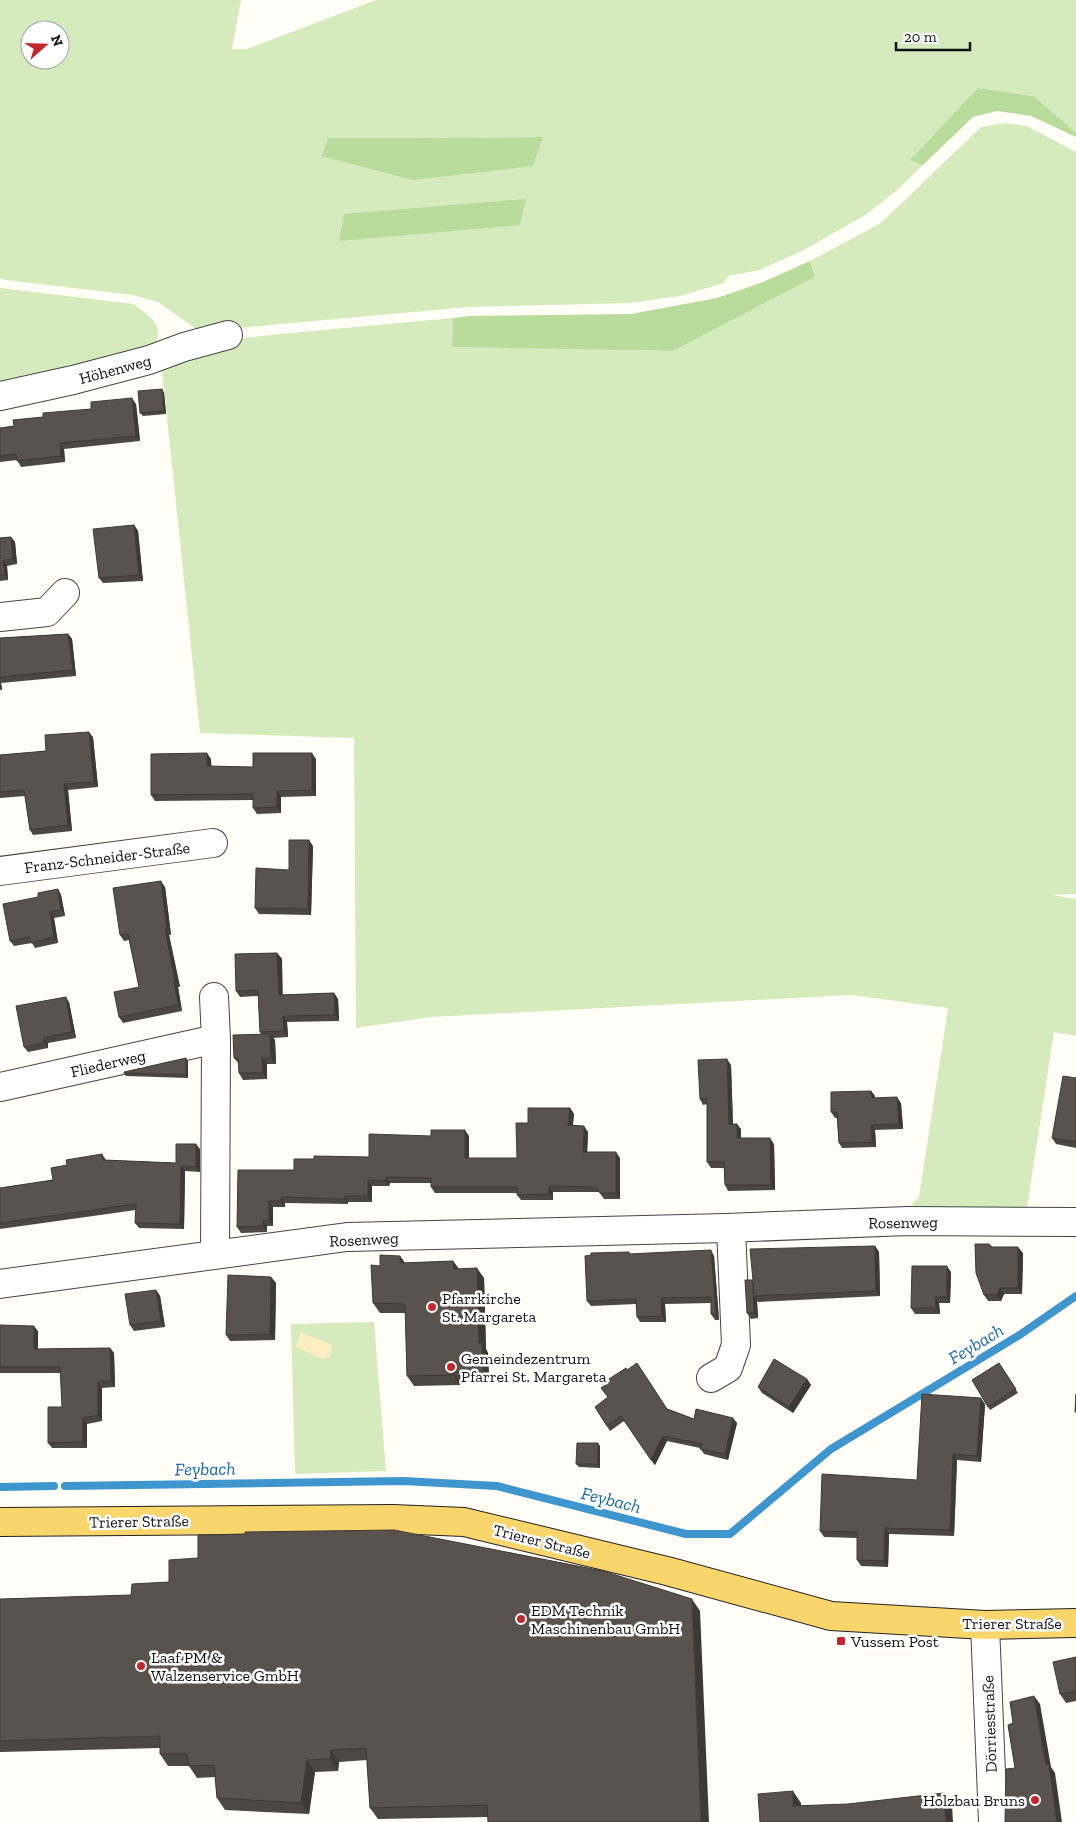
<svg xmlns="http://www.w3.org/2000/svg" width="1076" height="1822" font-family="'Zilla Slab',serif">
<rect width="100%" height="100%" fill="#fffdf5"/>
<g fill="#d5ebbd" fill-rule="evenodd">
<path d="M0,0H241L232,49H247L376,0H1076V133L1034,96L978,88L911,160L923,165L897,190L867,214L804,250L760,270L728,276L724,283L680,296L630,303L467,307L227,329L202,333L158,302L133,295L6,280L0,278ZM30,30H60V60H30ZM543,137V138L321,155L328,138Z"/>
<path d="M1005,123L1027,126L1076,152V894L1051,895L1076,899V1036L1054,1032L1027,1208H929L911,1205L919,1197L948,1008L851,995L431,1017L356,1028L354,738L200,733L162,370L229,340L280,334L453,318L452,347L673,351L815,277L810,261L881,223L981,127Z"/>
<path d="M0,288L133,304C150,316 166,325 154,348L0,382Z"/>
<path d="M374,1322L386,1471L295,1474L291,1324Z"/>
</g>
<g fill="#b9dc9c">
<path d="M978,88L1034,96L1076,133V137L1031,116L997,111L973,117L923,165L910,160Z"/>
<path d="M543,137L533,166L413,180L321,156L328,138Z"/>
<path d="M526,199L520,225L339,241L344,214Z"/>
<path d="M810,261L815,277L673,351L452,347L453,318L469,316L631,314L717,298L763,282Z"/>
</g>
<path fill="#fbeec1" d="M301,1332L332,1345L330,1357L322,1359L296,1347Z"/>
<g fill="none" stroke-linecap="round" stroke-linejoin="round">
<g stroke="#3f96cf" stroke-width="8">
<path d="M65,1486L403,1481L497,1486L686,1534H730L831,1449L1021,1334L1076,1296"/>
<path d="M0,1487L54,1486"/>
</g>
<defs>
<g id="minor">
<path d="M0,396L73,380L149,360L184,347L228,335"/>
<path d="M0,617L47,612L65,593"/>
<path d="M0,871L213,843"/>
<path d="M214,997L216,1039L215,1254"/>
<path d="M0,1087L216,1039"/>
<path d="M0,1284L347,1237L726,1228L908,1221L1076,1222"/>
<path d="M711,1378L728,1368L736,1345L731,1228"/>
<path d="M985,1625L993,1822"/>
</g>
<path id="major" d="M0,1522L393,1519L464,1522L667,1571L831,1616L985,1625L1076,1623"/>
</defs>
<use href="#minor" stroke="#444" stroke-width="30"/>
<use href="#major" stroke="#222" stroke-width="30"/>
<use href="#minor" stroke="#fff" stroke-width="28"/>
<use href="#major" stroke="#f9d66b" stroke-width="28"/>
</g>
<g fill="#4d4742">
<path d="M162,389L164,393L166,414L143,416L140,413Z"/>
<path d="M136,404L140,441L64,449L65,462L21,467L17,460L0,462V428L14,426L43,417L91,409Z"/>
<path d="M134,525L138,531L143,581L103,583L99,578Z"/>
<path d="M11,537L15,542L17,564L7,566L8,580L0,581V538Z"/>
<path d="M68,634L72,639L76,676L1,683L2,690H0V638Z"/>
<path d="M93,737L98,787L68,790L72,831L33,835L30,830L25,796L0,798V755L46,751Z"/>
<path d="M211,759V767H253L316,759V796L281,797V813L257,814L253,808V800L155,801L151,795Z"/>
<path d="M313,846L311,915L259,914L255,908L289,870Z"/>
<path d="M165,887L171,935H169L180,987H178L182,1011L123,1023L119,1017L139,987L129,940L124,941L120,935Z"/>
<path d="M58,889L61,895L65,916L54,918L58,943L35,948L32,943L14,946L10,941Z"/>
<path d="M277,953L282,959V995L334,993L338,999L339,1021L287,1022L288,1037L273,1038L275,1040L276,1064H267V1079L243,1080L239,1073V1064L234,1058L261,1034L260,1032L258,996L240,997L236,991Z"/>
<path d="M69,1002L76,1038L48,1043V1048L28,1052L24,1047Z"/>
<path d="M188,1061V1078L126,1076L124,1073Z"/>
<path d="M731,1065L733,1124L741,1129V1138L774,1144L775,1190L728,1191L725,1185L724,1168H711L707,1162V1104L703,1105L700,1099Z"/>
<path d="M1076,1078V1148L1056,1144L1052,1138Z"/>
<path d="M871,1091L875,1096V1098L901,1103L903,1129L875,1130L876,1147L842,1148L839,1143L837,1118H835L831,1112Z"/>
<path d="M570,1108L574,1114L573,1125L588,1132L587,1152L620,1158V1199H604L599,1192H553V1200H521L517,1195V1193H435L431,1187V1183H390L389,1186H372V1202H348V1204L285,1203V1207H273V1226H267V1232L241,1233L237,1227L294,1170L314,1159L369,1157L431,1136H469V1158H517L528,1123Z"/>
<path d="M200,1149V1172L185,1171L184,1229L139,1228L135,1223L136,1210L0,1229V1188L53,1180L67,1165L102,1154L106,1160L176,1163Z"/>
<path d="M875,1246L879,1252L880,1296L758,1302L757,1301L758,1318L751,1319L747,1313L753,1280Z"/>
<path d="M992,1247L1023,1253L1022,1294H1004L1001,1301H988L984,1295Z"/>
<path d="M629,1252L630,1254L714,1256L719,1320H715L711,1314V1303L665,1304L666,1322H640L637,1317L636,1304L591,1306L587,1301Z"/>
<path d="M400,1256L405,1263L453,1261L459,1269L484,1278L486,1349L488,1353L489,1381L460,1382V1385L414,1386L407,1376L405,1313H380L373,1303L380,1266Z"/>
<path d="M951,1272L950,1303H939L940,1314H915L911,1308Z"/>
<path d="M271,1277L276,1283L275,1340L230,1341L226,1335Z"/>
<path d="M156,1290L160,1296L165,1327L134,1331L130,1325Z"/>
<path d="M0,1325L38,1331V1349L110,1348L114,1353L115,1387L102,1388V1421L87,1424V1448H52L48,1443L62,1407L61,1373H0Z"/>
<path d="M999,1363L1018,1393L990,1410L972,1380Z"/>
<path d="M807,1379L811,1385L793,1413L762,1393L758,1387Z"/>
<path d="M985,1404L981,1462L957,1460L954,1536L889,1534L888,1567L861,1566L857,1560V1538L824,1537L820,1531L917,1480Z"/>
<path d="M595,1407L668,1409L694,1419L737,1423L728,1460L704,1454L700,1448L667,1441L655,1465L624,1421L610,1431Z"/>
<path d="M600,1446V1468L579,1467L576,1464Z"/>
<path d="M0,1599L700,1611L488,1817L378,1819L370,1808L367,1760L339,1762L338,1771L315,1772L309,1814L225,1810L217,1798L215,1777L197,1778L189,1766H168L160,1754V1748L0,1752Z"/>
<path d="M1076,1657V1701L1066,1703L1060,1694Z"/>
</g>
<g fill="#3f3936">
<path d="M162,389L164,393L166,414L164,411Z"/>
<path d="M132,398L136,404L140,441L136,436Z"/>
<path d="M60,443L64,449L65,462L61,456Z"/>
<path d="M134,525L138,531L143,581L139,575Z"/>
<path d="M11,537L15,542L17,564L13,559Z"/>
<path d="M3,560L7,566L8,580L5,575Z"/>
<path d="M68,634L72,639L76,676L73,670Z"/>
<path d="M0,681L1,683L2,690L0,687Z"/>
<path d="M89,732L93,737L98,787L94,782Z"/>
<path d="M207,753L211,759L212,772L207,766Z"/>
<path d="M312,753L316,759V796L312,790Z"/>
<path d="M64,784L68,790L72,831L68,825Z"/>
<path d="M277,791L281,797V813L277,807Z"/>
<path d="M309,840L313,846L311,915L308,909Z"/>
<path d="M161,881L165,887L171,935L167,929Z"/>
<path d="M58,889L61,895L65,916L61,910Z"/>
<path d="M50,912L54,918L58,943L54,937Z"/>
<path d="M165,929L169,935L180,987L175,981Z"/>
<path d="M277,953L282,959L283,1001L279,995Z"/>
<path d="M174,981L178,987L182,1011L178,1005Z"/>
<path d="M334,993L338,999L339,1021L335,1015Z"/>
<path d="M66,997L69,1002L76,1038L72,1032Z"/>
<path d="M283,1016L287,1022L288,1037L284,1031Z"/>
<path d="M270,1034L275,1040L276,1064L271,1058Z"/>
<path d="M44,1038L48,1043V1048L44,1043Z"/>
<path d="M186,1058L188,1061V1078L186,1075Z"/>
<path d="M262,1058L267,1064V1079L263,1073Z"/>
<path d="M727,1059L731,1065L733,1129L729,1124Z"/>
<path d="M871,1091L875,1096V1104L872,1098Z"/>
<path d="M897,1097L901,1103L903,1129L899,1124Z"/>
<path d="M570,1108L574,1114L572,1131L568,1125Z"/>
<path d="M737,1124L741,1129V1144L737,1138Z"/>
<path d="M871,1125L875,1130L876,1147L872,1142Z"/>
<path d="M584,1126L588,1132L587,1158L583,1152Z"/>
<path d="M465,1130L469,1136V1164L465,1158Z"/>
<path d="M770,1138L774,1144L775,1190L771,1185Z"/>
<path d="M196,1144L200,1149V1172L196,1167Z"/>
<path d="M616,1152L620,1158V1199L616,1193Z"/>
<path d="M181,1166L185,1171L184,1229L180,1224Z"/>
<path d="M386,1177L390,1183L389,1186L385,1181Z"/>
<path d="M368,1180L372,1186V1202L368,1196Z"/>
<path d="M549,1186L553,1192V1200L549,1194Z"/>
<path d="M345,1196L348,1202V1204L344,1199Z"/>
<path d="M281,1197L285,1203V1207L281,1201Z"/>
<path d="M269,1201L273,1207V1226L269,1221Z"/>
<path d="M263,1220L267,1226V1232L263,1226Z"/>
<path d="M875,1246L879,1252L880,1296L876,1291Z"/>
<path d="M1018,1247L1023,1253L1022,1294L1018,1288Z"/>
<path d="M711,1250L714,1256L719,1320L716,1314Z"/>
<path d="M400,1256L407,1266L401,1263Z"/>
<path d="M453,1261L460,1271L454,1269Z"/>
<path d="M947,1266L951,1272L950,1303L947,1297Z"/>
<path d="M477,1268L484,1278L486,1349L488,1353L489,1381L483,1371L479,1343Z"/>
<path d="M271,1277L276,1283L275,1340L270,1334Z"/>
<path d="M753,1282L754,1296L757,1301L758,1318L754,1313Z"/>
<path d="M1000,1288L1004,1294L1001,1301L997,1295Z"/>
<path d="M156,1290L160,1296L165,1327L161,1321Z"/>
<path d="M935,1297L939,1303L940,1314L936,1308Z"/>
<path d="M661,1298L665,1304L666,1322L662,1316Z"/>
<path d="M34,1326L38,1331V1355L34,1349Z"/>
<path d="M110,1348L114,1353L115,1387L111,1381Z"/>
<path d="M453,1372L460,1382V1385L453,1375Z"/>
<path d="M807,1379L811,1385L793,1413L789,1407Z"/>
<path d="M98,1382L102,1388V1421L98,1415Z"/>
<path d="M981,1398L985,1404L981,1462L977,1456Z"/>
<path d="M83,1418L87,1424V1448L83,1442Z"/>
<path d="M733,1418L737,1423L728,1460L725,1454Z"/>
<path d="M663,1436L667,1441L655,1465L651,1460Z"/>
<path d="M598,1443L600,1446V1468L598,1464Z"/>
<path d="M953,1454L957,1460L954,1536L950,1530Z"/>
<path d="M885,1528L889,1534L888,1567L884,1561Z"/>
<path d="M692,1599L700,1611L709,1822H701Z"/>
<path d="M1034,1696L1040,1704L1051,1767L1055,1773L1062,1822H1057L1046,1765Z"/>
<path d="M331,1750L339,1762L338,1771L330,1759Z"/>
<path d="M307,1760L315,1772L309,1814L301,1803Z"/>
<path d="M793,1791L801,1803V1818L793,1806Z"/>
<path d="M944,1793L952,1805L953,1822H946Z"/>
</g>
<g fill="#5a524d" stroke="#3f3936">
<path d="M162,389L164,411L140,413L138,391Z"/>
<path d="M132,398L136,436L60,443L61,456L17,461L16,454L0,456V428L14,426L13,420L43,417V413L91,409V402Z"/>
<path d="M134,525L139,575L99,578L93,529Z"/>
<path d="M11,537L13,559L3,560L5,575H0V538Z"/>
<path d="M68,634L73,670L0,677V638Z"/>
<path d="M89,732L94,782L64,784L68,825L30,830L24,790L0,792V755L46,751L45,735Z"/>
<path d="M207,753V766L253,767V753H312V790L277,791V807L253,808V794L151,795V754Z"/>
<path d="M289,840H309L308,909L255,908L256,868L289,870Z"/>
<path d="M161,881L167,929H165L175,981H174L178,1005L119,1017L114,992L139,987L128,934L120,935L113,888Z"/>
<path d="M58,889L61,910L50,912L54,937L31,943L29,937L10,941L3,904L38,897V893Z"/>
<path d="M277,953L279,995L334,993L335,1015L283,1016L284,1031L260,1032L258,990L236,991L235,954Z"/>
<path d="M66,997L72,1032L44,1038V1043L24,1047L16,1006Z"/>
<path d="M270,1034L271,1058H262L263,1073H239L238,1058H234L233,1035Z"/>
<path d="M186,1058V1075L124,1073V1072Z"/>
<path d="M727,1059L729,1124H737V1138H770L771,1185H725L724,1162H707V1099H700L698,1060Z"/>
<path d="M1063,1076L1076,1078V1142L1052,1138Z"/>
<path d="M871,1091L872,1098L897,1097L899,1124L871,1125L872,1142L839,1143L837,1112H831V1092Z"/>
<path d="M528,1108H570L568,1125L584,1126L583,1152H616V1193H600L596,1187L549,1186V1194L517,1195V1187H431V1178L386,1177L385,1181L368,1180V1196H345L344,1199L281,1197V1201H269V1221L263,1220V1226L237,1227L238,1170H294V1159H314V1156L369,1157V1134L431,1136V1130H465V1158H517L516,1123H528Z"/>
<path d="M176,1144H196V1167L181,1166L180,1224L135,1223L136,1204L0,1223V1188L53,1180L51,1168L67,1165L66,1160L102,1154L103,1160L176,1163Z"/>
<path d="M975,1244H989L992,1247H1018V1288H1000L997,1295H984L976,1273Z"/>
<path d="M875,1246L876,1291L754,1296L753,1282L754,1313H747L745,1280H753L750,1249Z"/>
<path d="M711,1250L716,1314H711V1297L661,1298L662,1316L637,1317L636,1299L587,1301L585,1256L591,1255V1253L629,1252V1254Z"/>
<path d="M380,1255L400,1256L401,1263L453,1261L454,1269L477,1268L479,1343H482L483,1371L453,1372V1375L407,1376L405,1304L373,1303L371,1265L380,1266Z"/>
<path d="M912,1266H947V1297H935L936,1308H911Z"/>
<path d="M228,1275L271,1277L270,1334L226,1335Z"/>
<path d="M156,1290L161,1321L130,1325L125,1294Z"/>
<path d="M0,1325L34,1326V1349L110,1348L111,1381L98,1382V1415L83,1418V1442L48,1443V1407H62L60,1367H0Z"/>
<path d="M774,1359L807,1379L789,1407L758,1387Z"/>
<path d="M637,1363L667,1409L694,1419L696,1409L733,1418L725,1454L700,1449L702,1444L663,1436L651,1460L621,1416L607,1426L595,1407L608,1397L601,1388L611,1381L609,1379L626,1368L627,1370Z"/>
<path d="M999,1363L1016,1389L988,1407L972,1380Z"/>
<path d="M922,1394L981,1398L977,1456L953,1454L950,1530L885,1528L884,1561L857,1560V1532L820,1531L822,1474L917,1480Z"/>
<path d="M1076,1394V1412H1075Z"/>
<path d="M577,1443H598V1464H576Z"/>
<path d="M394,1530L603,1571L692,1599L701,1822H488L487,1805L370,1808L366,1748L331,1750L330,1759L307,1760L301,1803L217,1798L214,1765L189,1766L187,1754H160V1736L0,1741V1599L131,1595L132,1584L169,1582V1560L198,1558V1535L245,1534V1532Z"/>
<path d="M1076,1657V1691L1060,1694L1053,1662Z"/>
<path d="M1034,1696L1046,1765L1049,1764L1057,1822H1005L1006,1769L1015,1768L1008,1725L1013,1723L1010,1702Z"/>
<path d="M793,1791V1806L848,1804L944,1793L946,1822H760L758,1794Z"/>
</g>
<g fill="#c4262e" stroke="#fff" stroke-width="2">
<circle cx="432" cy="1307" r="5"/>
<circle cx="451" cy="1367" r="5"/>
<circle cx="521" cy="1619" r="5"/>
<rect x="836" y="1636" width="10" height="10" rx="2.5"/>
<circle cx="141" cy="1666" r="5"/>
<circle cx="1035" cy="1800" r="5"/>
</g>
<g text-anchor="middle" stroke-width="5" stroke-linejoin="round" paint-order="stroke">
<g font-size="16" fill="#111" stroke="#fff">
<text transform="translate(115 369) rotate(-15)" y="6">Höhenweg</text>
<text transform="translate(107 857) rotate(-7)" y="6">Franz-Schneider-Straße</text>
<text transform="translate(108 1063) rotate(-13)" y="6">Fliederweg</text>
<text transform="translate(903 1222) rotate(-1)" y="6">Rosenweg</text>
<text transform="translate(364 1239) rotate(-3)" y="6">Rosenweg</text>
<text transform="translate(139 1521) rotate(-1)" y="6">Trierer Straße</text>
<text transform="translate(542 1541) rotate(14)" y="6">Trierer Straße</text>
<text x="1012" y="1629">Trierer Straße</text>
<text transform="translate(989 1724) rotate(-92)" y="6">Dörriesstraße</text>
</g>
<g font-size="16" fill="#111" stroke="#fff" text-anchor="start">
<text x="442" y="1304">Pfarrkirche<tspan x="442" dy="18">St. Margareta</tspan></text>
<text x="461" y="1364">Gemeindezentrum<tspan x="461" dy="18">Pfarrei St. Margareta</tspan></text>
<text x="531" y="1616">EDM Technik<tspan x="531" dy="18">Maschinenbau GmbH</tspan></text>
<text x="851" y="1647">Vussem Post</text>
<text x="151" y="1663">Laaf PM &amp;<tspan x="151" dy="18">Walzenservice GmbH</tspan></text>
<text x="1025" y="1806" text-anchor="end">Holzbau Bruns</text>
</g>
<g font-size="18" font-style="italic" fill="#1768a6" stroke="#fff">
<text transform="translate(976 1344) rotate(-31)" y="6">Feybach</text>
<text transform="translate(205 1469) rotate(-1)" y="6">Feybach</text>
<text transform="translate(611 1500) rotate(14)" y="6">Feybach</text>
</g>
</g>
<g transform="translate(45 45) rotate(70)"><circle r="24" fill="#ffffff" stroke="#a0a0a0"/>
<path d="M0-4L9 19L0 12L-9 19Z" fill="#c4262e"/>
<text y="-8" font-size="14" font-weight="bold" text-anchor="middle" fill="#111111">N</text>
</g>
<path d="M896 42v8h74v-8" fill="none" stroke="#111111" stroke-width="2.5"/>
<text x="904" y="42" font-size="15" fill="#111111" stroke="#ffffff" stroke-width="4" paint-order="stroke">20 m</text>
</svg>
